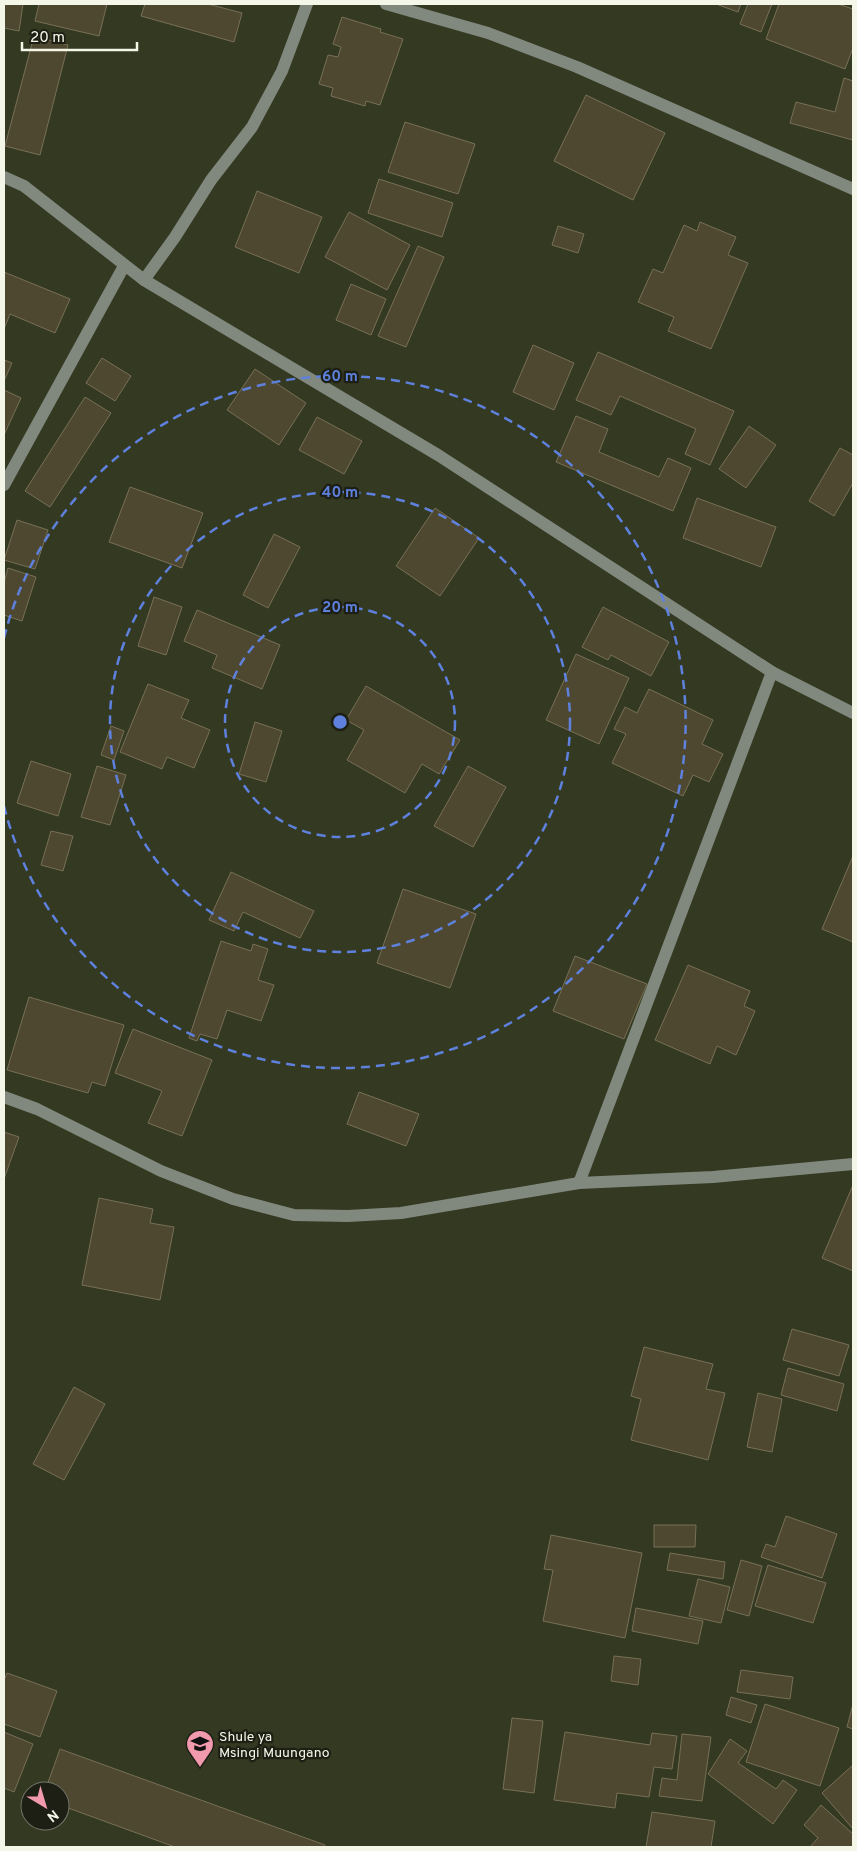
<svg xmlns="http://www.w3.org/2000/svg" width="857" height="1851" font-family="Overpass,sans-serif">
<rect width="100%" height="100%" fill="#343921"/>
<g fill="#4f4830" stroke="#777056">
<path d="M4,4H23L19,31L4,28Z"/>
<path d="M39,4H107L99,36L35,21Z"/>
<path d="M145,4H208L242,13L234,42L141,16Z"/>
<path d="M716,4H741L738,12Z"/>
<path d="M748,4H772L761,32L740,24Z"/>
<path d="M779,4H838L853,9V48L845,69L766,39Z"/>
<path d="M342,17L381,29L380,32L403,39L380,105L366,101L365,106L331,96L333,88L319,84L328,55L338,57L341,47L333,44Z"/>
<path d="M34,36L68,45L40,155L5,146Z"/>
<path d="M844,78L853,81V140L790,123L796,102L835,112Z"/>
<path d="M586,95L665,133L633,200L554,161Z"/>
<path d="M405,122L475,144L458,194L388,172Z"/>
<path d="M379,179L453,203L442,237L368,213Z"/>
<path d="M257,191L322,217L299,273L235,247Z"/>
<path d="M349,212L410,245L387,290L325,257Z"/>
<path d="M700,222L736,237L728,255L748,263L711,349L668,331L674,317L638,302L653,269L663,273L684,225L697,231Z"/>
<path d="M558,226L584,234L578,253L552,245Z"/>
<path d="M418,246L444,257L406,347L378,336Z"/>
<path d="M4,272L70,299L55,333L10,314L4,329Z"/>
<path d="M351,284L386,299L371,335L336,320Z"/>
<path d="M533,345L574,363L554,410L513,392Z"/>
<path d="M598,352L734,411L710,465L685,454L696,429L620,396L611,415L576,400Z"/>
<path d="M102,358L131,376L115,401L86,383Z"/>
<path d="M4,360L12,363L4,381Z"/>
<path d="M255,369L306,403L279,445L227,410Z"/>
<path d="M4,390L21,398L4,435Z"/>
<path d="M85,397L111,413L50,507L25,491Z"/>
<path d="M576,416L608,429L599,452L659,477L668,458L691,468L673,511L556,462Z"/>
<path d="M317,417L362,441L344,474L299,450Z"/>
<path d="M749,426L776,445L746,488L719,469Z"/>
<path d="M840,448L853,455V483L834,516L809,501Z"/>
<path d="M130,487L203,513L182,568L109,542Z"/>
<path d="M697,498L776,527L761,567L683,538Z"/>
<path d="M435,508L479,538L440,596L396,566Z"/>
<path d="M17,520L48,530L35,569L4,560Z"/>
<path d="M274,534L300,547L268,608L243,595Z"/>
<path d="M8,568L36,577L22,621L4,615V583Z"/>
<path d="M154,597L182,607L166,655L138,646Z"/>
<path d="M603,607L669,642L651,676L611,655L608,660L582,647Z"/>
<path d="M197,610L280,645L262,689L212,668L217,655L184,641Z"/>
<path d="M576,654L629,678L599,744L546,720Z"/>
<path d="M148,684L189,700L181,718L210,730L194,768L167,757L162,769L120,752Z"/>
<path d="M366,686L460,740L439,774L422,764L405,793L347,760L364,730L346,720Z"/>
<path d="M649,689L713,720L702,744L723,754L709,782L693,775L683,796L612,763L626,734L614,729L625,707L637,713Z"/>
<path d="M255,722L282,731L266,782L239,774Z"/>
<path d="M111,726L124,731L114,760L101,755Z"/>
<path d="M31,761L71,774L58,816L17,803Z"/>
<path d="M97,766L126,775L110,825L81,817Z"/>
<path d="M468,766L506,787L473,847L434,826Z"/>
<path d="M51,831L73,836L63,871L41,865Z"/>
<path d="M853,856V942L822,929Z"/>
<path d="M231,872L314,911L300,938L243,912L234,931L209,920Z"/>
<path d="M403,889L476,914L450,988L377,963Z"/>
<path d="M221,941L251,951L253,944L268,949L258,980L274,985L261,1021L227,1010L217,1039L200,1034L197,1041L189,1038Z"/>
<path d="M575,956L647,984L624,1039L553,1011Z"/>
<path d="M688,965L750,991L744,1006L755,1011L736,1055L717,1046L710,1064L655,1040Z"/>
<path d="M29,997L124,1025L105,1086L92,1082L88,1093L7,1070Z"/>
<path d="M133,1029L212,1060L182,1136L148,1123L162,1091L115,1073Z"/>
<path d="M359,1092L419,1114L406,1146L347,1124Z"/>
<path d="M4,1132L19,1137L4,1179Z"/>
<path d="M853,1185V1271L822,1258Z"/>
<path d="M99,1198L153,1209L150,1223L174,1227L160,1300L82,1285Z"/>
<path d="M792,1329L849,1345L839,1376L783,1360Z"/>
<path d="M644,1347L713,1364L706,1389L725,1393L708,1460L631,1440L641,1399L631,1396Z"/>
<path d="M788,1368L844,1384L837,1411L781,1395Z"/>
<path d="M74,1387L105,1404L64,1480L33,1464Z"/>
<path d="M758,1393L782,1399L772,1452L747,1447Z"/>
<path d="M786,1516L837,1534L822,1578L761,1557L766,1544L775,1547Z"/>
<path d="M654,1525H696L695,1547H654Z"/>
<path d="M551,1535L642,1553L625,1638L543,1621L553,1570L544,1569Z"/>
<path d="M670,1553L725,1562L723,1579L667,1570Z"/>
<path d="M741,1560L762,1566L749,1616L727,1610Z"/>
<path d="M768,1565L826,1583L813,1623L755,1606Z"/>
<path d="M698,1579L730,1587L721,1623L689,1616Z"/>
<path d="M636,1608L703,1621L698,1644L632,1631Z"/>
<path d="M614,1656L641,1659L638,1685L611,1681Z"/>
<path d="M741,1670L793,1677L790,1699L737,1692Z"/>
<path d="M7,1673L57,1691L40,1737L4,1724V1680Z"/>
<path d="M731,1697L757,1705L751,1723L726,1715Z"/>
<path d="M765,1704L839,1728L820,1786L746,1762Z"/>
<path d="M853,1704V1729L847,1727Z"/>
<path d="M512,1718L543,1721L534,1793L503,1789Z"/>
<path d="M4,1732L33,1744L14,1792L4,1788Z"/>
<path d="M565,1732L650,1745L652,1733L677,1736L672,1769L654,1767L649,1797L617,1793L615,1808L554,1800Z"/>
<path d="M682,1734L711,1737L702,1801L659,1796L662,1778L677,1780Z"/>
<path d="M730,1739L747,1751L738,1763L776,1789L783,1780L797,1790L773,1824L708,1774Z"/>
<path d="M60,1749L325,1845V1847H175L60,1805V1791H45Z"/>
<path d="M853,1765V1829L822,1793Z"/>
<path d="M821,1805L853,1834V1847H810L818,1838L804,1825Z"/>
<path d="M652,1812L715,1821L711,1847H646Z"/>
</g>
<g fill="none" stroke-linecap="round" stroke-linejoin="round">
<g stroke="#81897f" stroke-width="12">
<path d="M386,4L488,33L577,67L853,189"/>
<path d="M4,177L24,186L144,280L438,455L772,672L853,713"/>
<path d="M144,280L175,237L211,180L252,127L282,71L307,4"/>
<path d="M4,485L124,266"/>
<path d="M4,1097L37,1109L161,1171L233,1199L294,1215L348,1216L401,1213L579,1183L713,1177L853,1164"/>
<path d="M579,1183L772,672"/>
</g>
</g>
<g fill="none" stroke="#5e81dd" stroke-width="2.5" stroke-dasharray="9 6">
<circle cx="340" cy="722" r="115"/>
<circle cx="340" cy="722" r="230"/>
<path d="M4 638A346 346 0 1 1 4 806"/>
</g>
<defs>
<symbol id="school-pin" viewBox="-11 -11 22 30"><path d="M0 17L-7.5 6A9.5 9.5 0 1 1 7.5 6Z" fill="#f29aad" stroke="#1d1f14"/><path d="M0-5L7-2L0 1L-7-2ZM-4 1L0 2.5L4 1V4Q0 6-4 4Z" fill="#111"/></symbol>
</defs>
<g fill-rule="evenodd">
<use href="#school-pin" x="184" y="1728" width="32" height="43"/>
</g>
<g text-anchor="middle" stroke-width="4.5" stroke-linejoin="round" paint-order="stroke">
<g font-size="14" fill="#f4f7e8" stroke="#1d1f14" text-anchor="start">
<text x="219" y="1741">Shule ya<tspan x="219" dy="16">Msingi Muungano</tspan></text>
</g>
</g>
<circle cx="340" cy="722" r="8" fill="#5e81dd" stroke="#1d1f14" stroke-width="2.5"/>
<g font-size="15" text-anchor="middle" font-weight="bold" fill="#5e81dd" stroke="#1d1f14" stroke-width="4.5" stroke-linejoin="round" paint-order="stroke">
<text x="340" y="381">60 m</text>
<text x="340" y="497">40 m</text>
<text x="340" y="612">20 m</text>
</g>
<rect width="857" height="1851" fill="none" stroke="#f4f7e8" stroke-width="10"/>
<g transform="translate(45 1806) rotate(142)"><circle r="24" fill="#1d1f14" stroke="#737569"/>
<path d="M0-4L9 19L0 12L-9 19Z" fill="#f29aad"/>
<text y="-8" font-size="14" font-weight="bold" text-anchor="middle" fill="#f4f7e8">N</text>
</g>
<path d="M22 42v8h115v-8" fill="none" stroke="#f4f7e8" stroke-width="2.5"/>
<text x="30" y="42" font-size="15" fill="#f4f7e8" stroke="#1d1f14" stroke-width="4" paint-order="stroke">20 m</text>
</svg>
